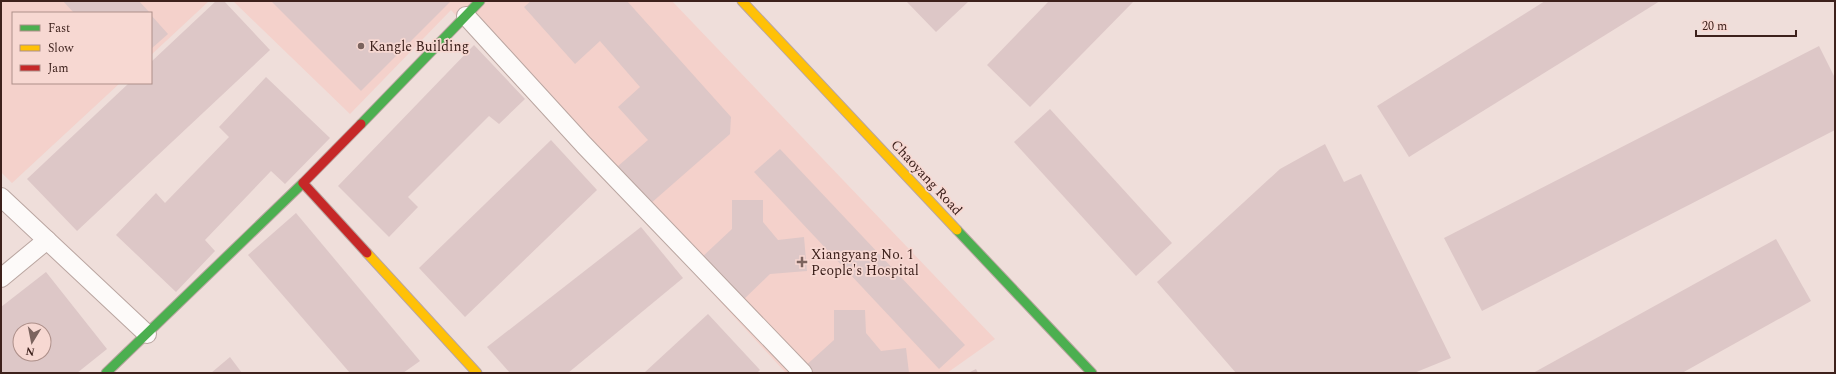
<svg xmlns="http://www.w3.org/2000/svg" width="1836" height="374" font-family="Spectral,serif">
<rect width="100%" height="100%" fill="#efdeda"/>
<g fill="#f4d1cb">
<path d="M1,1H209L151,55V13H13V83H120L12,183L1,172Z"/>
<path d="M233,1H672L995,339L947,373H786L451,10L350,114Z"/>
</g>
<g fill="#ddc7c7" fill-rule="evenodd">
<path d="M63,1H139L150,13H74Z"/>
<path d="M216,1H224L270,50L77,231L27,179L129,83H151V62Z"/>
<path d="M271,1H451L361,91Z"/>
<path d="M531,1H627L731,117L730,134L650,204L617,167L648,140L618,107L640,87L600,41L575,64L524,7Z"/>
<path d="M906,1H969L936,32Z"/>
<path d="M1049,1H1134L1030,107L987,65Z"/>
<path d="M1545,1H1660L1409,157L1377,106Z"/>
<path d="M151,15L168,34L151,49Z"/>
<path d="M474,45L525,99L499,124L489,116L408,197L418,207L389,237L338,186Z"/>
<path d="M1819,46L1835,78V130L1482,311L1444,238Z"/>
<path d="M266,77L330,138L285,184L271,171L205,240L215,251L176,292L116,235L156,193L165,203L229,137L219,127Z"/>
<path d="M1050,109L1172,243L1136,276L1014,142Z"/>
<path d="M551,140L597,190L465,317L419,268Z"/>
<path d="M1325,144L1344,182L1361,174L1451,358L1414,373H1236L1157,282L1280,169Z"/>
<path d="M780,149L965,345L939,369L754,172Z"/>
<path d="M732,200H763V222L778,240L804,237L807,271L770,274L741,302L700,259L732,229Z"/>
<path d="M296,213L420,361L403,373H350L248,255Z"/>
<path d="M641,227L683,278L568,373H510L487,347Z"/>
<path d="M1776,239L1811,301L1682,373H1533Z"/>
<path d="M46,272L107,349L77,373H1V307ZM20,330H44V354H20Z"/>
<path d="M834,310H865L866,333L881,351L906,348L909,373H806L802,369L834,340Z"/>
<path d="M708,314L760,370L757,373H644Z"/>
<path d="M230,357L242,373H211Z"/>
<path d="M976,369L978,373H968Z"/>
</g>
<g fill="none" stroke-linecap="round" stroke-linejoin="round">
<defs>
<g id="lane">
<path d="M466,16L584,145L803,373"/>
<path d="M1,197L147,334"/>
<path d="M1,278L47,240"/>
</g>
<g id="fast">
<path d="M361,124L480,1"/>
<path d="M957,230L1092,373"/>
<path d="M106,373L303,183"/>
</g>
<g id="slow">
<path d="M742,1L957,230"/>
<path d="M367,253L477,373"/>
</g>
<path id="jam" d="M361,124L303,183L367,253"/>
</defs>
<use href="#lane" stroke="#b9a5a0" stroke-width="20"/>
<use href="#fast" stroke="#b9a5a0" stroke-width="11"/>
<use href="#slow" stroke="#b9a5a0" stroke-width="11"/>
<use href="#jam" stroke="#b9a5a0" stroke-width="11"/>
<use href="#lane" stroke="#fdfaf9" stroke-width="18"/>
<use href="#fast" stroke="#4caf50" stroke-width="9"/>
<use href="#slow" stroke="#ffc107" stroke-width="9"/>
<use href="#jam" stroke="#c62828" stroke-width="9"/>
</g>
<g fill="#7b635e" stroke="#f7d8d2" stroke-width="1.5">
<circle cx="361" cy="46" r="4"/>
<path d="M800 256h4v4h4v4h-4v4h-4v-4h-4v-4h4z"/>
</g>
<g text-anchor="middle" stroke-width="3.5" stroke-linejoin="round" paint-order="stroke">
<g font-size="14" fill="#3d211c" stroke="#f7d8d2" text-anchor="start">
<text x="369" y="51">Kangle Building</text>
<text x="811" y="259">Xiangyang No. 1<tspan x="811" dy="16">People's Hospital</tspan></text>
</g>
<g font-size="14" fill="#3d211c" stroke="#f7d8d2">
<text transform="translate(927 177) rotate(47)" y="5">Chaoyang Road</text>
</g>
</g>
<rect width="1836" height="374" fill="none" stroke="#3d211c" stroke-width="4"/>
<rect x="12" y="12" width="140" height="72" fill="#f7d8d2" stroke="#ad8f89"/>
<rect x="20" y="25" width="20" height="6" fill="#4caf50" stroke="#ad8f89"/>
<text x="48" y="32" font-size="12" fill="#3d211c">Fast</text>
<rect x="20" y="45" width="20" height="6" fill="#ffc107" stroke="#ad8f89"/>
<text x="48" y="52" font-size="12" fill="#3d211c">Slow</text>
<rect x="20" y="65" width="20" height="6" fill="#c62828" stroke="#ad8f89"/>
<text x="48" y="72" font-size="12" fill="#3d211c">Jam</text>
<g transform="translate(32 342) rotate(190)"><circle r="19" fill="#f7d8d2" stroke="#ad8f89"/>
<path d="M0-3L7 15L0 10L-7 15Z" fill="#7b635e"/>
<text y="-6" font-size="11" font-weight="bold" text-anchor="middle" fill="#3d211c">N</text>
</g>
<path d="M1696 30v6h100v-6" fill="none" stroke="#3d211c" stroke-width="2"/>
<text x="1702" y="30" font-size="12" fill="#3d211c" stroke="#f7d8d2" stroke-width="3" paint-order="stroke">20 m</text>
</svg>
